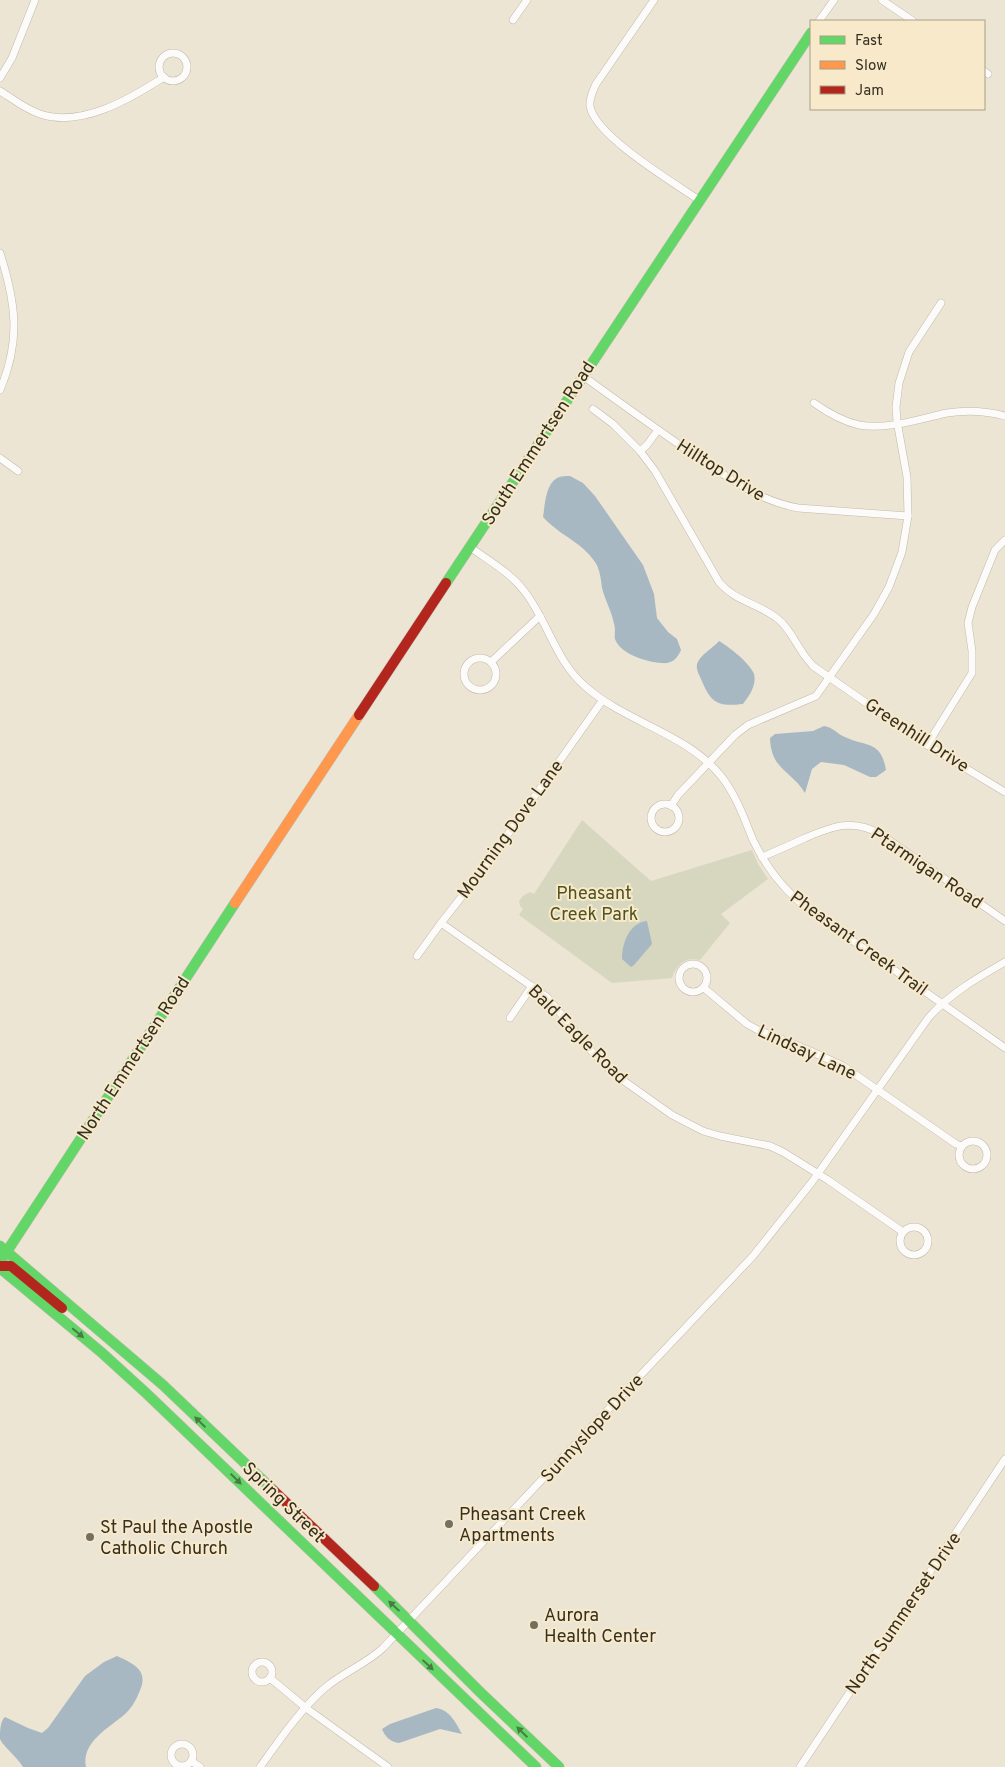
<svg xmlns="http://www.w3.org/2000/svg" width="1005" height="1767" font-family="Overpass,sans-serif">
<rect width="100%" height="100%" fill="#ece5d4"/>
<path fill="#d7d6bf" d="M582,820L651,881L752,850L758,864L768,879L721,914L730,923L700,960C685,957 677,963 672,978L612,983L519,915L523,909L520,906L519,901L523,896L530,892L534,894Z"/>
<g fill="#a8b8c2">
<path d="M570,476L583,483L595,496L643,565L654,594L657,618L668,632L677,639L681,650C677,659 672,664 661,663C647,662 620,654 615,639C614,635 616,629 614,624C612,612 605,600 602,588C601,580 600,569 595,562C582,542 559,535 543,517C545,506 545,485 557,478C561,476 566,476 570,476Z"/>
<path d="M719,641C728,646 750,663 754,674C757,685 749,696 743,704C717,707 711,703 701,679C699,674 696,670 697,664C700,655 713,648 719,641Z"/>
<path d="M824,726C833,727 837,734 845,737C866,747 881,740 886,770L876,777H870L844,765L821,762L812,769L805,793C791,770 771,770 770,738L775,734L813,731Z"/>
<path d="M647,921L652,944L634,965L631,967L622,959C622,943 629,923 647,921Z"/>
<path d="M117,1656C137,1665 150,1672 138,1695C135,1702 130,1710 125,1714C109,1728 81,1742 86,1767H23C19,1759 2,1745 0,1739C0,1732 0,1721 5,1717L28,1728L42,1733L48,1728L85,1676L104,1662Z"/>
<path d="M436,1708C450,1710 456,1723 462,1734L440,1729L399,1743C391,1742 385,1737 382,1729L390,1724Z"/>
</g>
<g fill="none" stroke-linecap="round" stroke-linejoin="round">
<defs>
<g id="street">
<path d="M654,0L596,84C593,91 589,98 590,106C594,135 674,183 699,200"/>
<path d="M882,0L913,21"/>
<path d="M513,20L527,0"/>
<path d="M819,21L834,0"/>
<circle cx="173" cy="67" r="14"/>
<path d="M984,71L988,74"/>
<path d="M0,78L12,58L35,0"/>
<path d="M0,91C13,99 25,109 40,114C81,128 130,99 164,77"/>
<path d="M0,253C16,303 21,341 0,390"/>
<path d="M583,376C619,402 656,429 693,454C728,477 756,500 798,508L908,516"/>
<path d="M814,403C828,413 842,421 859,425C889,430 918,419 947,413C967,410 986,411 1005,416"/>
<path d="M593,409L613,424L640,451"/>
<path d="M658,430L647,445L640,451L655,471L719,582C736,602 758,603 778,619C789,628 793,639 801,650C804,656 809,661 813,666L927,745L1005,792"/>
<path d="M0,458L18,471"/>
<path d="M470,547C489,561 511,573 525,592C548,622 556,662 586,687C627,723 686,733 721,776C736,795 744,818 753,840C767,869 786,893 812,912L1005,1048"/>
<circle cx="480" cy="674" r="16"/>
<path d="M491,662L540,616"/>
<path d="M927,745L972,673V651L968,623L972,607L995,550L1005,540"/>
<circle cx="665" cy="818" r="14"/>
<path d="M671,806L678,795L735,735L748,725L816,696L874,614L889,587L902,552L908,516L907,477L897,421L896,407L899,383L909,352L941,303"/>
<path d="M762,857C776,851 790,845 805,838C833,826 853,818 882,835L1005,921"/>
<path d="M441,923L547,997L593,1053L610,1070L624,1081L672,1115L703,1131L720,1136L770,1146L783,1152L828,1180L903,1232"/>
<path d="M417,956L441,923L481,872L602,701"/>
<circle cx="693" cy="978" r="14"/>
<path d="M704,988L747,1024L758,1030L806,1049L843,1066L956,1144L962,1146"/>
<path d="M510,1018L532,986"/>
<circle cx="973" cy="1155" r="14"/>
<circle cx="914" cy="1241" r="14"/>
<circle cx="262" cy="1672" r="10"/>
<path d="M270,1678L306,1708L388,1767"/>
<circle cx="182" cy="1755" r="11"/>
<path d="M191,1761L200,1767"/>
<path d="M260,1767C278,1742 302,1707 326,1687C344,1672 366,1664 383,1648L753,1256L812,1182L929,1017C951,993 977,978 1005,962"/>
<path d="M800,1767L1005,1459"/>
</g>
<g id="fast">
<path d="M446,583L811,33"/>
<path d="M0,1246L163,1385L273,1490"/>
<path d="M0,1262L235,903"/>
<path d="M0,1268L101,1352L146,1393L536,1767"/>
<path d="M374,1586L480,1692L559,1767"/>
</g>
<path id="slow" d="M235,903L359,715"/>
<g id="jam">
<path d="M359,715L446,583"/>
<path d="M0,1266H11L62,1308"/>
<path d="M273,1490L374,1586"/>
</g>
</defs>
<use href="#street" stroke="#c0baad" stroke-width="8"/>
<use href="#fast" stroke="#c0baad" stroke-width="11"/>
<use href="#slow" stroke="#c0baad" stroke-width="11"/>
<use href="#jam" stroke="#c0baad" stroke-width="11"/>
<use href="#street" stroke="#fcfbf9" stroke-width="7"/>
<use href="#fast" stroke="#63d668" stroke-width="10"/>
<use href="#slow" stroke="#ff974d" stroke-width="10"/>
<use href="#jam" stroke="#b3261e" stroke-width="10"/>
</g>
<defs><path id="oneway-solid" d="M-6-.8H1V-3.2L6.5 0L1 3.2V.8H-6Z" transform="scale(1.25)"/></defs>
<g fill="#4a7b43">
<use href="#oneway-solid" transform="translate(78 1333) rotate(40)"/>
<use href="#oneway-solid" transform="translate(200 1422) rotate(-136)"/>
<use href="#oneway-solid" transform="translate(236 1479) rotate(44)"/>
<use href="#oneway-solid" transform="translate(394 1606) rotate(-137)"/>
<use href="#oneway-solid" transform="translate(428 1665) rotate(43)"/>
<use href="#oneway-solid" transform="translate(522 1732) rotate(-136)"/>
</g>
<g fill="#756f62" stroke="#f7e9c9" stroke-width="2">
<circle cx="449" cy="1524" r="5"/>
<circle cx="90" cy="1537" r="5"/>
<circle cx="534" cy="1625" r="5"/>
</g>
<g text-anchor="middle" stroke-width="4" stroke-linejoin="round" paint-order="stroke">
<g font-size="18" fill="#353024" stroke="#f7e9c9">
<text transform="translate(538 443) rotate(-57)" y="6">South Emmertsen Road</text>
<text transform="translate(721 470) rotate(32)" y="6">Hilltop Drive</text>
<text transform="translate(917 735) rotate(33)" y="6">Greenhill Drive</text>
<text transform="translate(510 829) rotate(-54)" y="6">Mourning Dove Lane</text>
<text transform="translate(927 868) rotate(34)" y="6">Ptarmigan Road</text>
<text transform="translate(859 943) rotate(36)" y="6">Pheasant Creek Trail</text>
<text transform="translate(578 1034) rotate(45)" y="6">Bald Eagle Road</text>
<text transform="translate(807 1052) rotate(25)" y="6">Lindsay Lane</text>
<text transform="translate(133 1058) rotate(-57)" y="6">North Emmertsen Road</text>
<text transform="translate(592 1428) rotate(-47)" y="6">Sunnyslope Drive</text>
<text transform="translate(284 1502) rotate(44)" y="6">Spring Street</text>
<text transform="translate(903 1613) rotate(-56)" y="6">North Summerset Drive</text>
</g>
<g font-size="18" fill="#50531e" stroke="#f7e9c9">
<text x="594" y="899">Pheasant<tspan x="594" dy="21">Creek Park</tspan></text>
</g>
<g font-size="18" fill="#353024" stroke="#f7e9c9" text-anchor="start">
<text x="459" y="1520">Pheasant Creek<tspan x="459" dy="21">Apartments</tspan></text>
<text x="100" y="1533">St Paul the Apostle<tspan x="100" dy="21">Catholic Church</tspan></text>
<text x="544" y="1621">Aurora<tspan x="544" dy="21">Health Center</tspan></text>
</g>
</g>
<rect x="810" y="20" width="175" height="90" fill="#f7e9c9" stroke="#a99f87"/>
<rect x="820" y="36" width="25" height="8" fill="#63d668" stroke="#a99f87"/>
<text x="855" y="45" font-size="15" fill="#353024">Fast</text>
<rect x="820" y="61" width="25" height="8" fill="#ff974d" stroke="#a99f87"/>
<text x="855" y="70" font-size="15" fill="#353024">Slow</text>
<rect x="820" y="86" width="25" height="8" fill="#b3261e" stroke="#a99f87"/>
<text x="855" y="95" font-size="15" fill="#353024">Jam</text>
</svg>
